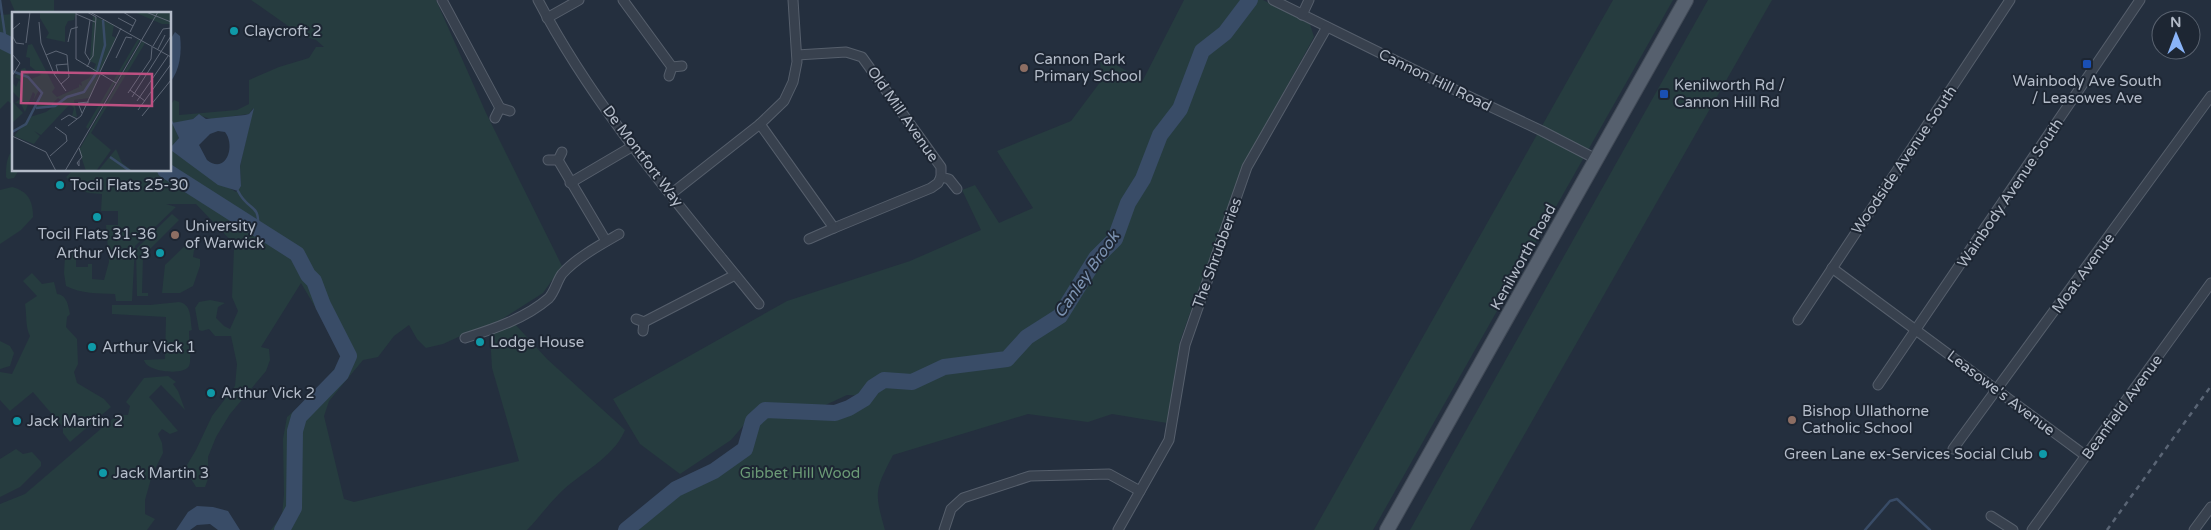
<svg xmlns="http://www.w3.org/2000/svg" width="2211" height="530" font-family="'Varela Round',sans-serif">
<rect width="100%" height="100%" fill="#242f3e"/>
<g fill="#263c3f" fill-rule="evenodd">
<path d="M10,0H54V14H16Z"/>
<path d="M251,0H436L486,113L562,266L543,293L488,328L465,334L443,344L426,348L417,339L409,325L394,336L378,357L363,360L329,401L324,416L344,499L354,502L519,461L492,368L490,335L514,323L547,359L625,430C613,459 579,473 558,495C547,506 538,519 527,530H271L282,515L284,495L283,439L287,417L309,398L334,370L344,356L301,283L261,347L269,349L270,360L266,371L230,414L216,437L208,457V479L205,487H196L188,474L187,465L196,450L212,416L235,386L237,364L231,336H215L209,329L202,331L199,330L195,308L199,302L210,300L225,303L218,307L216,318L224,326L230,329L238,311L232,297L234,249L245,248L236,246L196,204H166L176,207L135,246L132,301H116L115,294C98,293 81,294 66,286L64,273L65,256L80,249L86,250L88,254H76V267H88V264H92V279L104,280L109,262L106,225H118V211H101L102,194C82,193 79,191 66,177L73,170H170V106L174,100L179,102V115L237,110L249,104V80L279,67L309,58L316,47H324L316,40L301,35ZM253,108L240,166L241,186L236,192L176,154L173,145L179,138L176,131V123L193,119L198,115L211,119L249,114Z"/>
<path d="M1184,0H1263L1310,24L1314,37L1243,166L1180,341L1167,423L1112,414L1088,422L1028,414L893,455C875,490 874,492 885,530H631L680,491L714,476L749,451L756,423L766,412C801,415 844,426 869,396L847,395L819,408L761,405L731,440L680,474L640,444L613,399L787,301L910,261L981,230L962,190L975,185L999,223L1033,208L997,151L1071,121L1101,81L1100,56L1143,80Z"/>
<path d="M1613,0H1673L1373,530H1314Z"/>
<path d="M1708,0H1772L1470,530H1410Z"/>
<path d="M14,14V106L8,101L0,109V15Z"/>
<path d="M14,148V170H19L14,178L8,179L6,177C6,166 6,157 14,148Z"/>
<path d="M12,187C28,191 33,201 33,217L21,230L0,244V190Z"/>
<path d="M172,214L179,220L143,256L142,293H148V296H137L136,249Z"/>
<path d="M190,241L194,242L198,249L194,250L193,257L200,259V266L193,286L180,293H162L165,265Z"/>
<path d="M32,273L42,284L54,282L57,294C67,295 68,305 70,314L67,317L66,327L77,339L78,364L74,372L77,383L104,399L111,407L70,442L63,433V427L33,392L10,411L0,400V372L12,374L30,336C25,326 27,315 25,304L37,296L23,281Z"/>
<path d="M179,302C192,304 190,319 192,330L189,331C189,340 192,362 189,366C184,376 146,372 144,360L165,359L166,317L112,314V305H150Z"/>
<path d="M0,341L10,346L14,353L10,366L0,369Z"/>
<path d="M168,376L176,382L173,384L178,391L185,410L161,385L149,397L178,431L170,434L162,429L158,434L162,443L163,453L152,475L145,500V514L155,519L147,530H0V504L25,494L117,415H128L130,406L126,402L144,378Z"/>
<path d="M16,449L23,454L32,452L41,462V466L20,487L0,497V459Z"/>
</g>
<g fill="#394c67" fill-rule="evenodd">
<path d="M175,32L180,36C182,51 180,71 170,82V40Z"/>
<path d="M254,108L240,166L241,186L238,191L218,185L172,151L171,147L179,138L172,123L193,119L199,114L206,119L245,115L249,114ZM218,131L225,132C236,146 226,175 207,160L199,145L210,134Z"/>
<path d="M197,506L213,507L228,511L240,530H218L210,524L197,525L190,530H176L188,512Z"/>
</g>
<g fill="none" stroke-linecap="round" stroke-linejoin="round">
<g stroke="#394c67" stroke-width="2.5">
<path d="M0,0L6,42"/>
<path d="M170,120L172,123"/>
<path d="M238,191C249,213 260,201 258,230"/>
<path d="M1865,530L1890,501L1897,499L1930,530"/>
</g>
<g stroke="#394c67" stroke-width="16">
<path d="M0,40L14,47"/>
<path d="M165,170L297,254L308,275L314,281L323,305L349,356L341,374L299,417L295,431L294,508L282,530"/>
<path d="M626,530L676,489L714,471L745,449L753,421L765,410L835,413L849,408L864,399L873,387L884,380L912,382L944,367L1007,359L1027,337L1060,316L1096,258L1115,239L1128,203L1143,179L1160,135L1180,109L1202,51L1225,33L1250,0"/>
</g>
<defs>
<g id="minor">
<path d="M442,0L500,108"/>
<path d="M538,0C596,111 681,207 759,304"/>
<path d="M623,0L672,67"/>
<path d="M1273,0L1449,87L1542,131L1596,159"/>
<path d="M1302,15L1309,0"/>
<path d="M547,18L579,0"/>
<path d="M797,55L846,52L862,57L941,167V177L949,179L957,189"/>
<path d="M669,76L672,67L682,66"/>
<path d="M495,118L500,108L510,111"/>
<path d="M760,124L834,228L931,188L938,183L941,177"/>
<path d="M548,160H558L562,152"/>
<path d="M558,160L606,241"/>
<path d="M570,183L633,146"/>
<path d="M671,194L760,124L784,101L793,82L797,62L793,0"/>
<path d="M809,239L834,228"/>
<path d="M1832,268L2086,456"/>
<path d="M636,319L644,322L643,331"/>
<path d="M1798,320L2010,0"/>
<path d="M644,322L735,275"/>
<path d="M465,338C494,329 526,318 549,298C555,291 557,281 562,274C576,258 600,245 619,234"/>
<path d="M1878,385L2140,0"/>
<path d="M1953,449L2211,96"/>
<path d="M1991,516L2013,530"/>
<path d="M944,530L951,509L963,498L1030,476L1109,474L1140,491"/>
<path d="M1118,530L1169,440L1185,345L1247,167L1327,27"/>
<path d="M2032,530L2211,283"/>
<path d="M2194,530L2211,507"/>
</g>
<path id="primary" d="M1387,530L1686,0"/>
</defs>
<use href="#minor" stroke="#565f6c" stroke-width="11"/>
<use href="#primary" stroke="#414a57" stroke-width="16"/>
<use href="#minor" stroke="#38414e" stroke-width="9"/>
<use href="#primary" stroke="#56606e" stroke-width="14"/>
<path stroke="#5a6575" stroke-width="2.5" stroke-dasharray="5 5" stroke-linecap="butt" d="M2107,530L2211,386"/>
</g>
<g fill="#0f9aa8" stroke="#1d2633" stroke-width="2">
<circle cx="234" cy="31" r="5"/>
<circle cx="60" cy="185" r="5"/>
<circle cx="97" cy="217" r="5"/>
<circle cx="160" cy="253" r="5"/>
<circle cx="480" cy="342" r="5"/>
<circle cx="92" cy="347" r="5"/>
<circle cx="211" cy="393" r="5"/>
<circle cx="17" cy="421" r="5"/>
<circle cx="2043" cy="454" r="5"/>
<circle cx="103" cy="473" r="5"/>
</g>
<g fill="#1a4fb4" stroke="#1d2633" stroke-width="2">
<rect x="2082" y="59" width="10" height="10" rx="2.5"/>
<rect x="1659" y="89" width="10" height="10" rx="2.5"/>
</g>
<g fill="#8d6e63" stroke="#1d2633" stroke-width="2">
<circle cx="1024" cy="68" r="5"/>
<circle cx="175" cy="235" r="5"/>
<circle cx="1792" cy="420" r="5"/>
</g>
<g text-anchor="middle" stroke-width="4" stroke-linejoin="round" paint-order="stroke">
<g font-size="15" fill="#b4bcc9" stroke="#1d2633" text-anchor="start">
<text x="244" y="36">Claycroft 2</text>
<text x="1034" y="64">Cannon Park<tspan x="1034" dy="17">Primary School</tspan></text>
<text x="2087" y="86" text-anchor="middle">Wainbody Ave South<tspan x="2087" dy="17">/ Leasowes Ave</tspan></text>
<text x="1674" y="90">Kenilworth Rd /<tspan x="1674" dy="17">Cannon Hill Rd</tspan></text>
<text x="70" y="190">Tocil Flats 25-30</text>
<text x="185" y="231">University<tspan x="185" dy="17">of Warwick</tspan></text>
<text x="97" y="239" text-anchor="middle">Tocil Flats 31-36</text>
<text x="150" y="258" text-anchor="end">Arthur Vick 3</text>
<text x="490" y="347">Lodge House</text>
<text x="102" y="352">Arthur Vick 1</text>
<text x="221" y="398">Arthur Vick 2</text>
<text x="1802" y="416">Bishop Ullathorne<tspan x="1802" dy="17">Catholic School</tspan></text>
<text x="27" y="426">Jack Martin 2</text>
<text x="2033" y="459" text-anchor="end">Green Lane ex-Services Social Club</text>
<text x="113" y="478">Jack Martin 3</text>
</g>
<g font-size="15" fill="#b4bcc9" stroke="#1d2633">
<text transform="translate(1435 80) rotate(26)" y="5">Cannon Hill Road</text>
<text transform="translate(903 114) rotate(55)" y="5">Old Mill Avenue</text>
<text transform="translate(643 156) rotate(53)" y="5">De Montfort Way</text>
<text transform="translate(1904 160) rotate(-56)" y="5">Woodside Avenue South</text>
<text transform="translate(2010 193) rotate(-56)" y="5">Wainbody Avenue South</text>
<text transform="translate(1217 253) rotate(-70)" y="5">The Shrubberies</text>
<text transform="translate(1523 257) rotate(-61)" y="5">Kenilworth Road</text>
<text transform="translate(2083 273) rotate(-54)" y="5">Moat Avenue</text>
<text transform="translate(2001 393) rotate(37)" y="5">Leasowe's Avenue</text>
<text transform="translate(2122 407) rotate(-54)" y="5">Beanfield Avenue</text>
</g>
<g font-size="15" fill="#6b9a76" stroke="#1d2633">
<text x="800" y="478">Gibbet Hill Wood</text>
</g>
<g font-size="16" font-style="italic" fill="#7c92b1" stroke="#1d2633">
<text transform="translate(1086 274) rotate(-55)" y="6">Canley Brook</text>
</g>
</g>
<g transform="translate(12 12)">
<rect width="159" height="159" fill="#242f3e"/>
<path d="M28,0H64L62,8L56,9L53,15V30L34,26L37,21L28,6ZM122,0H159V12H150ZM81,4L102,13L100,24L104,26L87,61L81,59L84,52L78,49ZM126,27L128,28L76,117L74,115ZM130,29L133,31L79,121L99,138L84,159H74L67,138ZM20,32L43,76L40,80L45,85L67,75V72L70,74L69,70L77,66L81,59L87,63L78,86L62,88L65,105L60,104L62,96L58,92L29,123L22,119L28,124L22,132L2,124L18,105L34,100L54,86L50,89L46,86L36,96H24L30,82L27,78L21,89L23,82L21,80L13,100L9,92L3,91L8,87L1,80L0,70L4,75L7,68L9,71V68L3,65L7,60L11,61L9,57L13,56L19,67L29,63L18,54V46L14,45L16,33ZM0,89L11,101L0,111ZM104,137L110,151L121,159H86Z" fill="#263c3f"/>
<path fill="none" stroke="#394c67" stroke-width="2.5" d="M0,59L16,65L30,81L14,112L0,120M24,96L43,94L55,85L72,80L85,60L93,33L91,8M98,145L118,159"/>
<path fill="none" stroke="#5e6776" stroke-width="1" d="M64,0V47L104,71M75,0L84,5L81,44L78,48M78,0L159,45M111,0L124,8L118,20M134,0L159,10M64,2L83,10M106,6L121,14M27,10L29,31L42,62L54,79M8,11L1,17V25L4,31L12,32M56,30L59,17L66,15M14,31L18,0M141,34L151,17L159,16M146,37L153,23M0,42L8,51L0,64M34,43L44,39L55,43L57,65L49,72M104,46L114,25L120,26M75,55L78,49L73,41L78,8M42,62L46,60L44,53L56,52M87,62L109,16M118,78L133,89M116,81L139,47L140,35M120,85L159,24M125,89L156,44M126,98L159,52M70,101L66,91L77,90M130,104L159,68M49,108L57,103L65,107M56,114L69,104L88,63M0,124L34,140L44,159M67,136L70,145L65,151L67,154V149M38,144L55,129L54,123L43,115M53,159L146,0"/>
<path fill="#bd5182" fill-opacity="0.15" stroke="#bd5182" stroke-width="2.5" d="M10,60L140,62V94L9,91Z"/>
<rect width="159" height="159" fill="none" stroke="#b4bcc9" stroke-width="2.5"/>
</g>
<g transform="translate(2176 35) rotate(359)"><circle r="24" fill="#1d2633" stroke="#59626f"/>
<path d="M0-4L9 19L0 12L-9 19Z" fill="#8ab4f8"/>
<text y="-8" font-size="14" font-weight="bold" text-anchor="middle" fill="#b4bcc9">N</text>
</g>
</svg>
